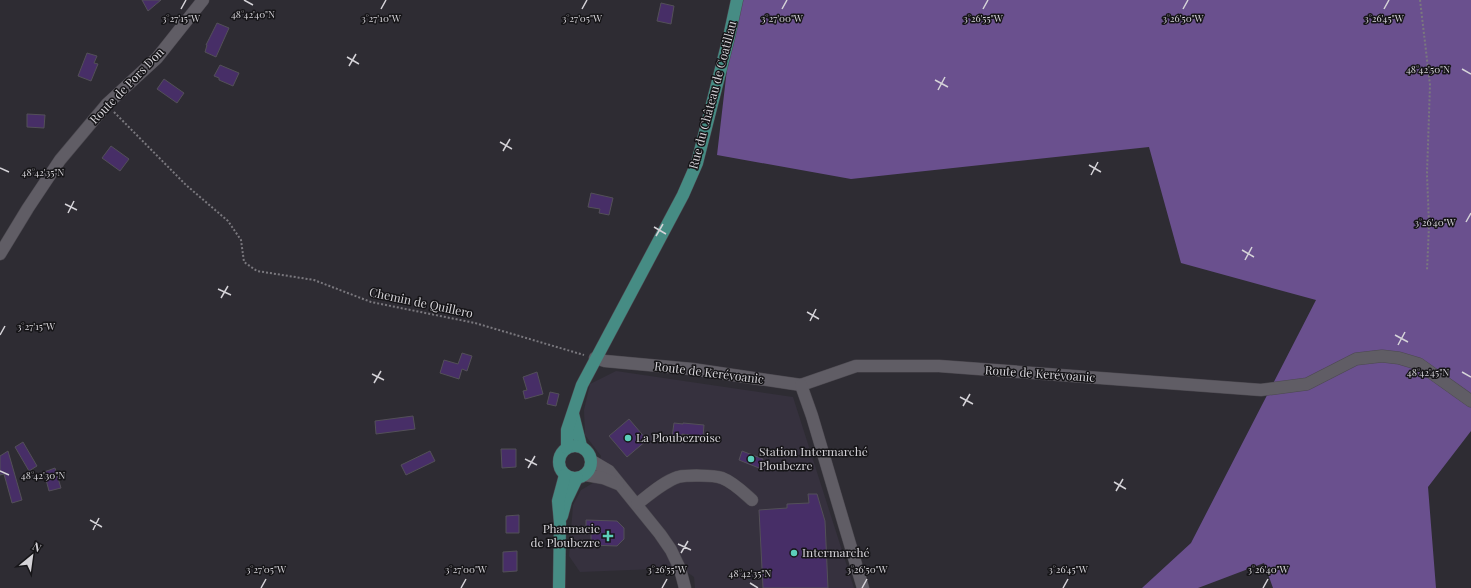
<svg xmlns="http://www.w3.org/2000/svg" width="1471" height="588" font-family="'Playfair Display',serif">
<rect width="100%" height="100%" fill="#2e2c33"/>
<path fill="#36313e" d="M616,371L793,397L854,588H695L694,577L681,568L580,572L569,556L573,505L581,490L593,483L601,456L585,435L584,410L590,384Z"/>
<path fill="#6a508e" d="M735,0H1471V431L1428,487L1436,588H1273L1264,563L1198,588H1142L1191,543L1316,300L1181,263L1149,147L851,179L717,155Z"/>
<g fill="#472e67" stroke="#535058">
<path d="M142,0H161L148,11Z"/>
<path d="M661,3L674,6L671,24L657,21Z"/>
<path d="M217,23L229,28L216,57L205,52L207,45H206Z"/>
<path d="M87,53L97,56L94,63L98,64L91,81L78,76Z"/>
<path d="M220,65L239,73L233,86L219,80V78L214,76Z"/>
<path d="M164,79L184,93L177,103L157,89Z"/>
<path d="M27,114L45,115L44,128L27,127Z"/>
<path d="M111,146L129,159L120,171L102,158Z"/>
<path d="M591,193L613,198L609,215L599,213L600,209L588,207Z"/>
<path d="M462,353L472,356L467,371L462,369L459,379L440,373L444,360L458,364Z"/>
<path d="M537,372L543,394L525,399L523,391L527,390L523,377Z"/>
<path d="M550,392L559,394L556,406L547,404Z"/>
<path d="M413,416L415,429L376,434L375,421Z"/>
<path d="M629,419L647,440L627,457L609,436Z"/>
<path d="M674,423L683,424V423L704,425L703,437L682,434L681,439L672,437Z"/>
<path d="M23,442L37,466L29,471L15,447Z"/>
<path d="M501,449H516V467L502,468Z"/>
<path d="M8,451L22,500L12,503L4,474L0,475V456Z"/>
<path d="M430,451L435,461L406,475L401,465Z"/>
<path d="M742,451L763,459L759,468L739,460Z"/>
<path d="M55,468L61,488L49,491L44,472Z"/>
<path d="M808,494H817L825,521L828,588H763L759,510L787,508V504L809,503Z"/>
<path d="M519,515V533H506V516Z"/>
<path d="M586,520L617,521L624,528V539L617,546L591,545V533L586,532Z"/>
<path d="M517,551V571L503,572V552Z"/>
</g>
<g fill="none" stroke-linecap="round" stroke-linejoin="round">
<defs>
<g id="minor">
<path d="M0,254L28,208L60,160L107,104L157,58L203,0"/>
<path d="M595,358L605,361L692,369L801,385L856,366H939L1261,390L1307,384L1356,359L1382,356L1399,358L1419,364L1471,401"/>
<path d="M801,385L812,416L863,588"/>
<path d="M592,461L609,471L660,534L671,550L680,569L685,588"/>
<path d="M586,475L603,478L618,484"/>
<path d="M637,504C649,495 663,482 678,477C687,475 713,475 722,478C733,482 743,492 752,500"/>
</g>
<g id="major">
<path d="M573,414L581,446"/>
<circle cx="575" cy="462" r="16"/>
<path d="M567,448V430L582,385L683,195L697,163L729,37L737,0"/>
<path d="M562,516L566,501L577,478"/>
<path d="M559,588L560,523L558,501L565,475"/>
</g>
</defs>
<use href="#minor" stroke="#4c4950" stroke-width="13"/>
<use href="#major" stroke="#4c4950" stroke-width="13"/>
<g stroke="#7a787e" stroke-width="2" stroke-dasharray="2 2" stroke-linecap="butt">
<path d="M1420,0L1430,85L1427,174L1429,225L1427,271"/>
<path d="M114,112L186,185L228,221L241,240L244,262L257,271L314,280L371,302L475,323L584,355"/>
</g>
<use href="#minor" stroke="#605d65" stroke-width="12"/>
<use href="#major" stroke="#468c84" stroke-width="12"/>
</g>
<path fill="none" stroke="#d5d3d8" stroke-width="1.5" d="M244,0L253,5M181,9L186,0M381,9L386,0M582,9L587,0M782,9L787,0M983,9L988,0M1183,9L1188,0M1384,9L1389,0M347,57L359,64M349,66L356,54M1462,69L1471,74M935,80L948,87M938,90L945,77M500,142L512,149M503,151L510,139M1089,165L1101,172M0,168L9,172M1091,175L1098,162M65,204L77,210M68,213L74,201M1466,222L1471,213M654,227L666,234M656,236L663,224M1242,250L1254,257M1245,260L1252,247M218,289L231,295M221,298L228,286M807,312L819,319M810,321L816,309M0,335L5,326M1395,335L1408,342M1398,345L1405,332M1462,372L1471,377M372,374L384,380M374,383L381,371M960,397L973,404M963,406L970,394M525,459L537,465M528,468L535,456M0,471L9,475M1114,482L1126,489M1116,491L1123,479M90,520L102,527M93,530L99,518M678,544L691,550M681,553L688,541M750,583L758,588M261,588L266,579M461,588L466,579M662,588L667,579M862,588L867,579M1063,588L1068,579M1263,588L1268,579"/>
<g fill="#5cceba" stroke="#161518" stroke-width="1.5">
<circle cx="628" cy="438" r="4"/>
<circle cx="751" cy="459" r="4"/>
<path d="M606 530h4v4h4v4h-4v4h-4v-4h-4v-4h4z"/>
<circle cx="794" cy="553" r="4"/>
</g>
<g text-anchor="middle" stroke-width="3" stroke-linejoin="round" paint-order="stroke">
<g font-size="12" fill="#d5d3d8" stroke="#161518">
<text transform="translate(127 86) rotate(-46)" y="4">Route de Pors Don</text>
<text transform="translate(713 95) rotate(-75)" y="4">Rue du Château de Coatillau</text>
<text transform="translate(421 303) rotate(12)" y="4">Chemin de Quillero</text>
<text transform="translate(709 373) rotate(7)" y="4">Route de Kerévoanic</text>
<text transform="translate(1040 374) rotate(4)" y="4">Route de Kerévoanic</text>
</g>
<g font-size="12" fill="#d5d3d8" stroke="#161518" text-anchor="start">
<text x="636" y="442">La Ploubezroise</text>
<text x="759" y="456">Station Intermarché<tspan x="759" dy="14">Ploubezre</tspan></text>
<text x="600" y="533" text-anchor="end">Pharmacie<tspan x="600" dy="14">de Ploubezre</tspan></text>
<text x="802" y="557">Intermarché</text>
</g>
</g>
<g font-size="10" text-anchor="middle" fill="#d5d3d8" stroke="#161518" stroke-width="3" stroke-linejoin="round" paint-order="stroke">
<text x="253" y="18">48°42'40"N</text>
<text x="181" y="22">3°27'15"W</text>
<text x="381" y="22">3°27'10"W</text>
<text x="582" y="22">3°27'05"W</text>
<text x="782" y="22">3°27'00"W</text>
<text x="983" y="22">3°26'55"W</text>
<text x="1183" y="22">3°26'50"W</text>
<text x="1384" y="22">3°26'45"W</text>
<text x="1428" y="73">48°42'50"N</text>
<text x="43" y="176">48°42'35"N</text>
<text x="1435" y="226">3°26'40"W</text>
<text x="36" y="330">3°27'15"W</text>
<text x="1428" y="376">48°42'45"N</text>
<text x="43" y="479">48°42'30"N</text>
<text x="266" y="573">3°27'05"W</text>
<text x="466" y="573">3°27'00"W</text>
<text x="667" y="573">3°26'55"W</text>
<text x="867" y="573">3°26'50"W</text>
<text x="1068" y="573">3°26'45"W</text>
<text x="1268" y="573">3°26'40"W</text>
<text x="750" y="577">48°42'35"N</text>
</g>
<g transform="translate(32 556) rotate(29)" stroke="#161518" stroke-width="3" paint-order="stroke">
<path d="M0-3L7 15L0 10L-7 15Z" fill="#d5d3d8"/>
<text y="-6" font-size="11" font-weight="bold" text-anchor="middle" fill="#d5d3d8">N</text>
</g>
</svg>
